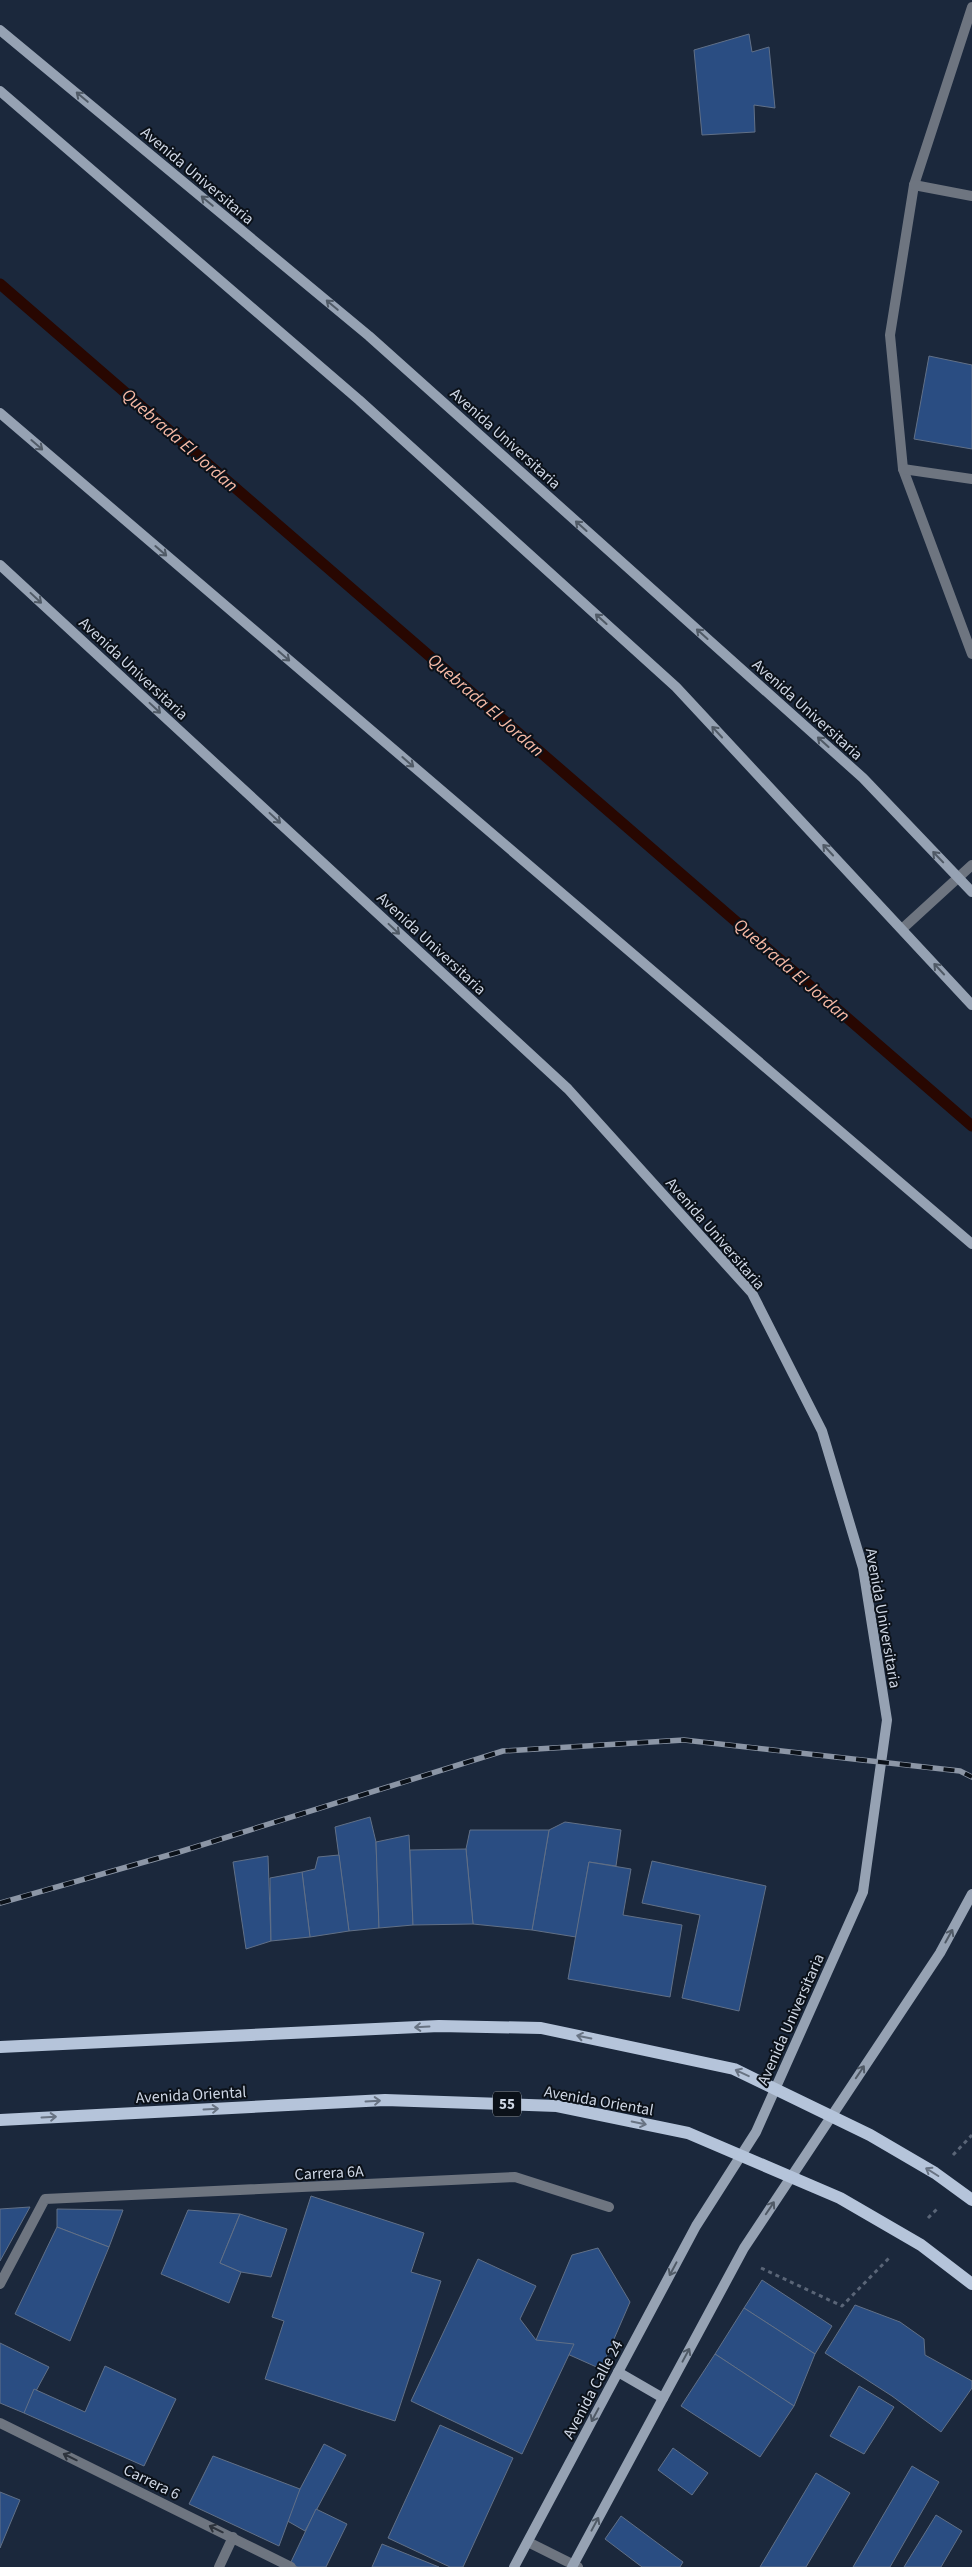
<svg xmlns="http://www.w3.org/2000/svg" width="972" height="2567" font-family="'Source Sans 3',sans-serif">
<rect width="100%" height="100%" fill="#1b283c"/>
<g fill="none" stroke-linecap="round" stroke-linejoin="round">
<path stroke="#280701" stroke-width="11" d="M0,284L972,1126"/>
</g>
<g fill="#2a4d82" stroke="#617087">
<path d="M749,34L752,52L769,47L775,108L754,105L755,132L702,135L694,50Z"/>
<path d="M929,356L972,365V449L914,439Z"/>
<path d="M370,1817L376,1842L379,1928L349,1931L335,1827Z"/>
<path d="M565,1822L621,1830L616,1866L589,1862L576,1937L532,1930L549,1830Z"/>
<path d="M470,1830H549L532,1930L473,1924L466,1849Z"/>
<path d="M409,1835L413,1925L379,1928L376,1842Z"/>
<path d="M466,1849L473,1924L413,1925L410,1850Z"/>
<path d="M339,1855L349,1931L310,1937L302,1872L315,1869L318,1857Z"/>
<path d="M268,1856L271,1941L246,1949L233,1862Z"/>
<path d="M652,1861L766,1886L739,2011L682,1998L700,1915L642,1903Z"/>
<path d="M589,1862L631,1869L623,1915L682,1925L670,1997L568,1979Z"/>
<path d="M302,1872L310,1937L271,1941L270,1878Z"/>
<path d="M311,2196L424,2233L411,2272L441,2281L395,2421L265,2379L284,2321L272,2317Z"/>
<path d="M30,2207L0,2261V2209Z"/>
<path d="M57,2209L123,2210L109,2247L57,2227Z"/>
<path d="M188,2210L240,2214L220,2263L241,2272L229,2303L161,2274Z"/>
<path d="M240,2214L287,2229L271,2277L241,2272L220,2263Z"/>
<path d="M57,2227L109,2247L70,2341L15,2314Z"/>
<path d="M598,2248L630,2302L601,2369L536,2340L572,2255Z"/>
<path d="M478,2259L536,2286L520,2319L536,2340L574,2344L522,2454L411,2401Z"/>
<path d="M762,2280L832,2326L815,2354L744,2308Z"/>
<path d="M855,2305L900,2322L924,2339L925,2355L972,2381V2388L941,2432L892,2396L825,2353Z"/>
<path d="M744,2308L815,2354L794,2406L715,2354Z"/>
<path d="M0,2343L49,2367L24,2413L0,2403Z"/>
<path d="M715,2354L794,2406L760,2457L681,2406Z"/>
<path d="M105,2366L176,2399L144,2466L24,2413L34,2389L85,2412Z"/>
<path d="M859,2386L894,2407L864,2454L830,2436Z"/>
<path d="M440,2425L513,2458L463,2567H450L388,2538Z"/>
<path d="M324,2444L346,2455L305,2531L284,2519Z"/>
<path d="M673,2448L708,2473L692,2495L658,2470Z"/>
<path d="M213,2456L300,2489L279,2546L189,2504Z"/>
<path d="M912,2466L939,2482L890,2567H853Z"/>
<path d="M816,2473L850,2493L806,2567H760Z"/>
<path d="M0,2492L20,2500L0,2548Z"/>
<path d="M316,2509L347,2524L326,2567H298L290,2564Z"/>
<path d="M936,2515L962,2531L941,2567H904Z"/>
<path d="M621,2516L683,2562L680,2567H642L605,2539Z"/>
<path d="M382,2544L439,2567H372Z"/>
</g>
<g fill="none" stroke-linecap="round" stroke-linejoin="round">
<g stroke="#5a6577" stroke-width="3" stroke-dasharray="4 4" stroke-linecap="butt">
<path d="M953,2155L972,2135"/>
<path d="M928,2218L938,2208"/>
<path d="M761,2268L842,2306L891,2256"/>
</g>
<g stroke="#6e7580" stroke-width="10">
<path d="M528,2542L578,2567"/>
<path d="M219,2567L233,2537"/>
</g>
<g stroke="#6e7580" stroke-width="10">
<path d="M972,7L914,185L890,335L903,469L972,654"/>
<path d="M914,185L972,196"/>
<path d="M903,469L972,479"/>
<path d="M902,929L972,865"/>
<path d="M0,2284L45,2199L515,2177L609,2207"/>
<path d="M0,2423L291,2567"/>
</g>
<g stroke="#96a2b3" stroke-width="10">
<path d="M0,30L369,336L863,778L972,892"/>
<path d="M0,91L359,400L676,687L972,1005"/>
<path d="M0,413L972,1244"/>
<path d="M0,565L568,1089L752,1293L822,1431L863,1568L887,1720L863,1892L756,2132L696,2226L514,2567"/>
<path d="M618,2372L663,2398"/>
<path d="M572,2567L744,2248L940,1953L972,1894"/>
</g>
<g stroke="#b5c4da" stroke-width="12">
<path d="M0,2047L439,2026L541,2028L734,2069L870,2135L935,2173L972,2200"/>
<path d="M0,2120L385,2100L557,2106L688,2133L840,2198L921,2245L972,2284"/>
</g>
<defs>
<path id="rail" d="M0,1903L176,1853L503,1751L684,1740L960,1771L972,1777"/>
</defs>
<use href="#rail" stroke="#8c96a6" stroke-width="5.5"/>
<use href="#rail" stroke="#0b1119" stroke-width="4" stroke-dasharray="11" stroke-linecap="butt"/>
</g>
<defs><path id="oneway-shaft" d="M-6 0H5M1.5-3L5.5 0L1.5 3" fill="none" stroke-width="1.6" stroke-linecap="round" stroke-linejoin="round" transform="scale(1.25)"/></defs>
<g stroke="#505a66">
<use href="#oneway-shaft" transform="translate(82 97) rotate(-140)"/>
<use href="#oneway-shaft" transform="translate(207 201) rotate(-140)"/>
<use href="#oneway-shaft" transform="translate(332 305) rotate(-140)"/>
<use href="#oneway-shaft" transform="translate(37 445) rotate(41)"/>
<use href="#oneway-shaft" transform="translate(581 526) rotate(-138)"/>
<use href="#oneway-shaft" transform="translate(161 551) rotate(41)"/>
<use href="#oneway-shaft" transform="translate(36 598) rotate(43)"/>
<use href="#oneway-shaft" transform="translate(601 619) rotate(-138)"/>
<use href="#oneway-shaft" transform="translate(702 634) rotate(-138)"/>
<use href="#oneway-shaft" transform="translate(284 656) rotate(41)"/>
<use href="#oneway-shaft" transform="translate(155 708) rotate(43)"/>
<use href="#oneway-shaft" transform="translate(717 732) rotate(-133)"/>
<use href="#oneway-shaft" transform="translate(823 742) rotate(-138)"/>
<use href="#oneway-shaft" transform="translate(408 762) rotate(41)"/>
<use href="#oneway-shaft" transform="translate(275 818) rotate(43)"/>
<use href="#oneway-shaft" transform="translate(828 850) rotate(-133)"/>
<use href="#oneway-shaft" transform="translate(938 857) rotate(-134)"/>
<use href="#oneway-shaft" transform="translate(394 929) rotate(43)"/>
<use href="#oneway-shaft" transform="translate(939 969) rotate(-133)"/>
<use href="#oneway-shaft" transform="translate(949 1936) rotate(-61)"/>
<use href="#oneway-shaft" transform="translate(860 2072) rotate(-56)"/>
<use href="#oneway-shaft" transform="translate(770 2208) rotate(-56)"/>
<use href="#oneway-shaft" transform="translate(673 2269) rotate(118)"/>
<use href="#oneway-shaft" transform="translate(686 2355) rotate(-62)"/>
<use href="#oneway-shaft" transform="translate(595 2415) rotate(118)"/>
<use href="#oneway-shaft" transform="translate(595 2524) rotate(-62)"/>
</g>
<g stroke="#687383">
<use href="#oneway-shaft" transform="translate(422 2027) rotate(177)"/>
<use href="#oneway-shaft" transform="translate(584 2037) rotate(-168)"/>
<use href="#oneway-shaft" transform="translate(742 2073) rotate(-155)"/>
<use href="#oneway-shaft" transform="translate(373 2101) rotate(-3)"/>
<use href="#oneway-shaft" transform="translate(211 2109) rotate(-3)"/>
<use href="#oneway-shaft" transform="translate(49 2117) rotate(-3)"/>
<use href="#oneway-shaft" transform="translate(639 2123) rotate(12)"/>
<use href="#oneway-shaft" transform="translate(932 2172) rotate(-148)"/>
</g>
<g stroke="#2e343d">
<use href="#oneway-shaft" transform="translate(70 2457) rotate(-154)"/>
<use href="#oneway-shaft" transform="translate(216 2529) rotate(-154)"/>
</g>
<g text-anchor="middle" stroke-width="4" stroke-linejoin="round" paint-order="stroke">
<rect fill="#0b1119" stroke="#949ca8" stroke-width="1" x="493" y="2091.5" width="28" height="25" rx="4"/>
<g font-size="15" font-weight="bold" fill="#cfd7e5">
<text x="507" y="2109">55</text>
</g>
<g font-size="16" fill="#cfd7e5" stroke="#0b1119">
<text transform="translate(198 175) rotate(40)" y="6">Avenida Universitaria</text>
<text transform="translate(506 438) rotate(42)" y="6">Avenida Universitaria</text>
<text transform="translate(134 668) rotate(43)" y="6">Avenida Universitaria</text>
<text transform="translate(808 709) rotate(42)" y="6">Avenida Universitaria</text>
<text transform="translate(432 943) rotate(43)" y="6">Avenida Universitaria</text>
<text transform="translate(716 1233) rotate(49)" y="6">Avenida Universitaria</text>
<text transform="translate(884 1618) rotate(80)" y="6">Avenida Universitaria</text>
<text transform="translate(790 2019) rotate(-66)" y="6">Avenida Universitaria</text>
<text transform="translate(191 2094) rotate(-3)" y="6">Avenida Oriental</text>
<text transform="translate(599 2100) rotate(10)" y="6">Avenida Oriental</text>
<text transform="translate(329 2172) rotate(-3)" y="6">Carrera 6A</text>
<text transform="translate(592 2389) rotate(-62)" y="6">Avenida Calle 24</text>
<text transform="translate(152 2481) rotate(26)" y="6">Carrera 6</text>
</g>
<g font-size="18" font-style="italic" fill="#f7baa6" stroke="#0b1119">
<text transform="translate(180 440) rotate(41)" y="6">Quebrada El Jordan</text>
<text transform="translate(486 705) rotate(41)" y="6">Quebrada El Jordan</text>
<text transform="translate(792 970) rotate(41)" y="6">Quebrada El Jordan</text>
</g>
</g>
</svg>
